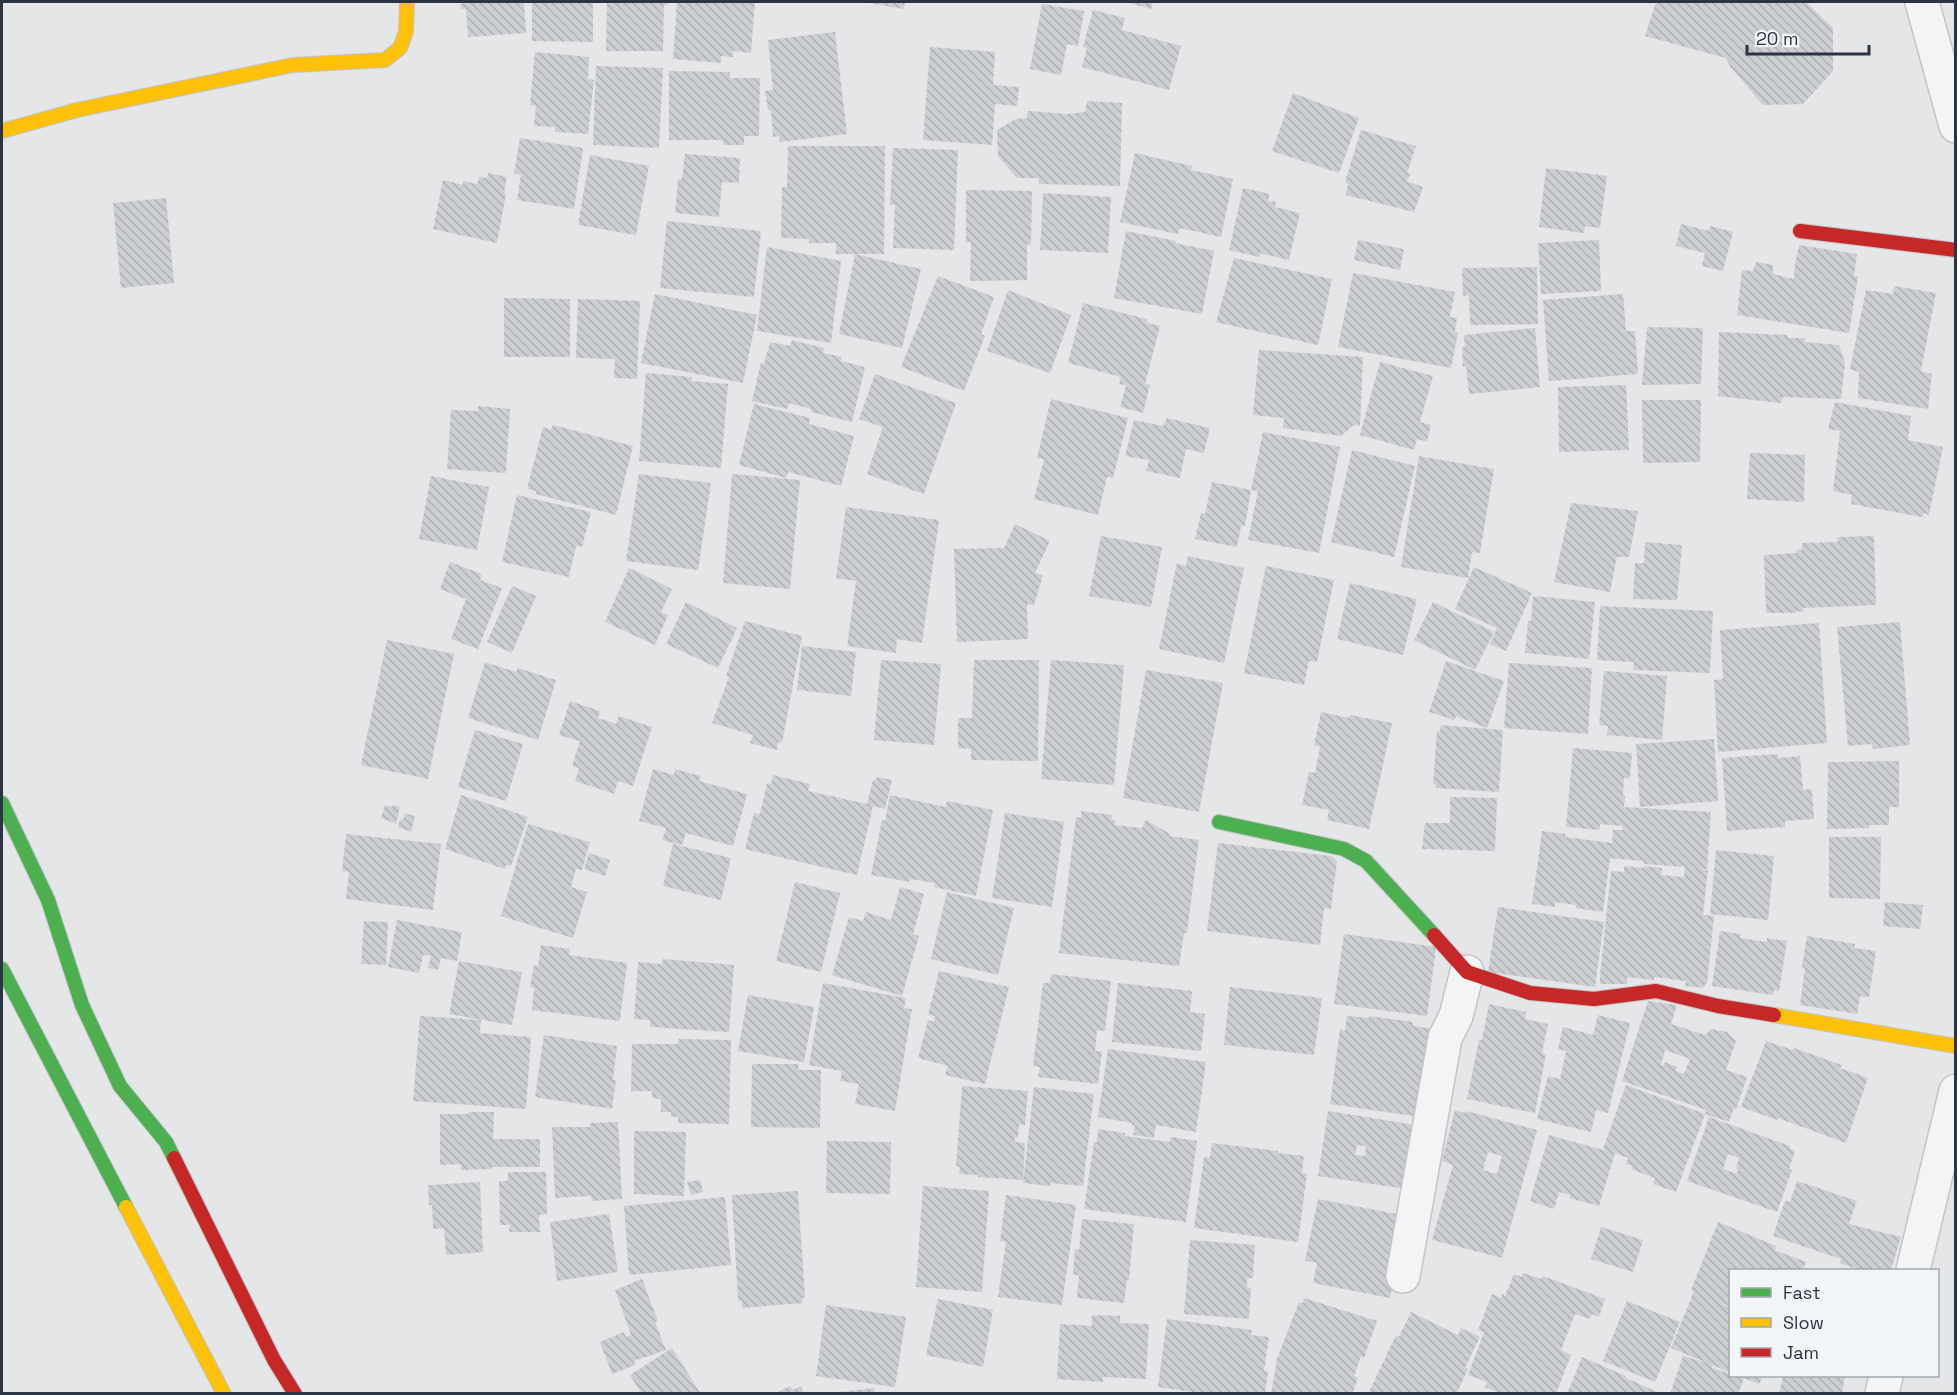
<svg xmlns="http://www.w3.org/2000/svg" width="1957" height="1395" font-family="'Space Grotesk',sans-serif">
<defs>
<pattern id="building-back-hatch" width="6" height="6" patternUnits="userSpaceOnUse" patternTransform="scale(1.5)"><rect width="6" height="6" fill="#ccced1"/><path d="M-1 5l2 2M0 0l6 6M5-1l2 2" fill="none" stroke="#afb2b5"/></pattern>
</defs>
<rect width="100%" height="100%" fill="#e4e6e8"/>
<g fill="url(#building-back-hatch)" fill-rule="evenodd">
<path d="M465,2H524L526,33L468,37L466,9H461L460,4L465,3Z"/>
<path d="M532,2H593V42L532,41Z"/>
<path d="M607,2H668V5H664L663,51H606Z"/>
<path d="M677,2H755L751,53L733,51V57L721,56V63L673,59Z"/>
<path d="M864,2H905L904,9Z"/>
<path d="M1126,2H1153L1151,9Z"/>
<path d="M1656,2H1806L1833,28V71L1803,104L1763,105L1731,68L1726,58L1645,36Z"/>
<path d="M1042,4L1084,11L1078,46L1067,44L1061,75L1030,69Z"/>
<path d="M1093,10L1125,18L1122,30L1181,46L1169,90L1082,67L1087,48L1083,47Z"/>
<path d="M835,32L847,134L780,142L779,136L773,137L771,110H768L765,91L773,90L768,40Z"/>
<path d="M930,47L995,52L993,85L1019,87L1017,106L995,104L992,145L923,140Z"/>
<path d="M535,52L589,57L588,79L594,80L588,134L555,132V127L534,126L536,106L530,105Z"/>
<path d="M596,66L663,68L659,148L593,145Z"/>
<path d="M669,71L730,72V78H760L759,136H744V145H723V140H669Z"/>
<path d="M1293,93L1359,118L1339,173L1272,151Z"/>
<path d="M1087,101L1122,103L1120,186L1039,184V178H1017L998,156L997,130L1016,119L1027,118L1028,111L1067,114L1085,112Z"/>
<path d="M1361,130L1416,146L1407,173L1411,174L1406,181L1423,187L1414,212L1346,195L1348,184L1345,182Z"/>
<path d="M520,138L583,148L574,209L517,200L521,175L514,173Z"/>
<path d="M788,146H885L884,254H836V243H809V239L781,238L782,187H787Z"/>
<path d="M893,148L958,150L954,250L893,248L895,205H890Z"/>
<path d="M1135,153L1192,166L1191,170L1233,179L1221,237L1180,228L1178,234L1120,222Z"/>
<path d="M685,154L740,158L739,183L722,182L719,217L675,213L678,179H682Z"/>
<path d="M590,155L649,166L636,235L578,225Z"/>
<path d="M1546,168L1607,176L1600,228L1585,226L1584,233L1539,227Z"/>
<path d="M488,173L507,177L504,193L506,194L497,243L433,229L443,180L463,185V181L477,184L479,177L487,178Z"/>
<path d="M1243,188L1270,194L1268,201L1276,202L1275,207L1300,213L1289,260L1260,253L1259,257L1229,250Z"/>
<path d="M966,190L1032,191L1031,245L1027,244V280L970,281L971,242L966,243Z"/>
<path d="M1043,193L1111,197L1108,253L1040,250Z"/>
<path d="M166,198L174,283L121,288L113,203Z"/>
<path d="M667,221L761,231L754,297L660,288Z"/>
<path d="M1681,224L1709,231L1710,226L1733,232L1723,271L1702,266L1705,253L1676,246Z"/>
<path d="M1126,231L1176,241L1175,243L1214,251L1202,314L1114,298Z"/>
<path d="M1358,240L1404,249L1400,270L1354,260Z"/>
<path d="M1599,240L1601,291L1541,294L1538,243Z"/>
<path d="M1799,245L1857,254L1854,276H1858L1849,333L1737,315L1742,270L1753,271L1756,262L1773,265V274L1794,279L1795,264Z"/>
<path d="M767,247L841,261L831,343L757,331Z"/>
<path d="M855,254L921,269L902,348L839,334Z"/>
<path d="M1234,258L1332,279L1318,345L1216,322Z"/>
<path d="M1537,267L1538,324L1470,325L1469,295L1463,296L1462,268Z"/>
<path d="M1353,273L1455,292L1450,317L1457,318L1455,332L1458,333L1451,368L1338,347Z"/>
<path d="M938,276L994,297L981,334L985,336L964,391L901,367Z"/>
<path d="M1894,286L1936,293L1921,371L1932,374L1928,409L1858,398L1859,372L1850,369L1866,290L1893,294Z"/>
<path d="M1008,290L1071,315L1050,373L987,351Z"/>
<path d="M655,294L757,315L743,383L641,363Z"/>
<path d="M1623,294L1626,331H1635L1638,374L1549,381L1543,300Z"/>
<path d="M504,298L570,299V357H504Z"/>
<path d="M578,299L640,301L637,379L614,378L615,359L576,358Z"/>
<path d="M1083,303L1147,319V323L1160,326L1145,384L1150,385L1143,413L1120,407L1126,385L1119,384L1121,377L1068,363Z"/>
<path d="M1647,327L1703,328L1701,384L1642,385Z"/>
<path d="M1535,328L1540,387L1469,394L1466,366L1463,367L1462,348L1465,347L1464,335Z"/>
<path d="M1719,332L1787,335L1788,338H1805L1804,342L1839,345L1845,363L1841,399L1783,397L1781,403L1718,396Z"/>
<path d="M792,340L824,348L823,353L842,357L841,361L865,367L852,422L811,412V409L789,403L787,409L752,401L761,363L764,364L770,342L790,346Z"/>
<path d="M1259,350L1363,357L1360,426L1354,425L1341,436L1283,428L1284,418L1253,415Z"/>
<path d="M1380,362L1433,376L1420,422L1431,425L1427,442L1417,439L1414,450L1360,435Z"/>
<path d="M646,373L692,377V381L728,384L721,468L639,461Z"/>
<path d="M875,374L956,403L924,494L867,474L883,427L859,419Z"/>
<path d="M1626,385L1629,450L1559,452L1558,387Z"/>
<path d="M1051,399L1128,418L1113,478L1107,477L1098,515L1034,499L1044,459L1037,458Z"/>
<path d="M1642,400H1701L1700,462L1643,463Z"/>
<path d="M1835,402L1911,416L1908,440L1943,447L1929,515L1924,513L1922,517L1851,504L1852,495L1833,491L1840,431L1828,429Z"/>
<path d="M754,404L810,418L809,424L854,436L841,486L788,472L786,478L739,465Z"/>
<path d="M478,406L510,409L506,473L447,469L451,410L478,411Z"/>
<path d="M1167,418L1210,428L1204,453L1186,449L1180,478L1146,471L1149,460L1125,456L1134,420L1163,426Z"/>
<path d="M553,425L633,446L616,515L536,494V491L527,489L543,427L551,430Z"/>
<path d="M1263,432L1340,447L1319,553L1248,540L1258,491L1251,490Z"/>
<path d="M1352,450L1415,466L1394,557L1331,542Z"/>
<path d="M1750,453L1805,455L1804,502L1747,499Z"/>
<path d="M1419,456L1494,469L1480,553L1472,552L1468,578L1401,567Z"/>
<path d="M639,474L711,483L698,570L626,561Z"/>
<path d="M732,474L800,480L790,589L723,583Z"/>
<path d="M431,476L489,487L477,550L419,539Z"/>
<path d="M1212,482L1251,490L1245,526H1241L1237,547L1195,539L1201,513L1205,514Z"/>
<path d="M517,495L591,512L582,547L576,546L569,577L502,562Z"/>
<path d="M1571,503L1638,511L1629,557H1617L1610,592L1554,582Z"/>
<path d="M846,507L939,520L922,643L897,639L896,653L847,646L856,581L836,578Z"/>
<path d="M1015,524L1050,541L1035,573L1043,575L1034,605L1027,604L1028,639L957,642L954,549L1004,548Z"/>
<path d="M1101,536L1162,547L1151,607L1089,596Z"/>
<path d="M1874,536L1876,605L1803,608V612L1796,611V613H1766L1764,555L1796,553L1797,549L1802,550V543L1838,542L1837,537Z"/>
<path d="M1645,542L1682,545L1677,600L1633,599L1635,563H1644Z"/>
<path d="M1188,556L1244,568L1224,663L1159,649L1177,563L1186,566Z"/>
<path d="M450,562L482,574L480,580L502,588L478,649L451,639L466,599L440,589Z"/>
<path d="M1266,566L1334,580L1317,662L1309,661L1304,685L1244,673Z"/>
<path d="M1474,567L1532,593L1506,651L1490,644L1497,628L1455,609Z"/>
<path d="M629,568L672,589L661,612L668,615L655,645L605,622Z"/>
<path d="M1350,583L1417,599L1403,655L1337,639Z"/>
<path d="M512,586L536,596L512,653L487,642Z"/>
<path d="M1533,596L1595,602L1589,659L1525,653L1528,621H1531Z"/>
<path d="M686,602L737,628L718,668L666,644Z"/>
<path d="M1433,602L1494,632L1475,670L1414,640Z"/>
<path d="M1600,606L1713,611L1710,673L1633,670L1634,662L1597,660Z"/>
<path d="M745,621L802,636L782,743L778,742L777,750L750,743L753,735L712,723L729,677L726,676Z"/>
<path d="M1900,622L1910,745L1873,749L1872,744L1848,746L1837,627Z"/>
<path d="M1819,623L1827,743L1718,752L1714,680L1723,679L1720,630Z"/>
<path d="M387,640L454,654L428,779L361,765Z"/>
<path d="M802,646L856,652L851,696L797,690Z"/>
<path d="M881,660L941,664L934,745L874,740Z"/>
<path d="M974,660H1039L1038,761L971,760V749L958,748V718H972Z"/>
<path d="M1051,660L1124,665L1114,785L1041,779Z"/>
<path d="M1446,661L1504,681L1487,728L1456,716L1454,720L1429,712Z"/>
<path d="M485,662L516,672L518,668L556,680L538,740L468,718Z"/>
<path d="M1509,663L1592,668L1588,734L1504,728Z"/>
<path d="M1146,670L1223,683L1199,812L1123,798Z"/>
<path d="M1604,671L1667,676L1662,740L1607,735L1608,726L1599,725Z"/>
<path d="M570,701L600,711L598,718L616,724L619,716L652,727L633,786L618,781L614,794L575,781L579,768L572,766L580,741L559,735Z"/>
<path d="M1321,712L1349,718L1350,715L1392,723L1369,829L1327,820L1329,810L1302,805L1309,772L1315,773L1320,747L1314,745Z"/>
<path d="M1441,725L1503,730L1499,792L1436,788V785L1433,784L1437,731L1440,732Z"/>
<path d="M475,730L523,744L506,801L458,787Z"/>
<path d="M1714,739L1718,801L1640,807L1636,744Z"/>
<path d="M1573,748L1632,753L1630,778H1624L1623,796H1625L1624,807L1711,812L1707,869H1698L1708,870L1703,915L1714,916L1707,984H1705L1704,988L1685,986L1686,981L1654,977V980L1627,977V984H1600V975L1611,871L1624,872V866L1644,868V866L1662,868L1661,875L1684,877L1685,867L1644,864L1643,861L1610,858L1603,912L1576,908V905L1555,902V907L1532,904L1542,831L1566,834L1565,837L1612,843L1613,830H1623V826L1600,824L1599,830L1566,827Z"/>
<path d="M1778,754V758L1800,756L1803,790L1812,789L1814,819L1785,821V827L1727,831L1722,758Z"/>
<path d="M1899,761V807H1889V825H1869V828L1827,829L1828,762Z"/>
<path d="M653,769L674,775L675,769L701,776L699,781L747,794L733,846L686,833L682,845L662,840L666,828L639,821Z"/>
<path d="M773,775L810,784L808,791L867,804L873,780H876L877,777L892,780L885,809L873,806L857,875L745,849L754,813L760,814L767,783L771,784Z"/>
<path d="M461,795L528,817L511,866L506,865L505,869L445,849Z"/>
<path d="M890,795L946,807L947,801L993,810L976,896L934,887L935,883L910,879L909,882L871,875L882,820L885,821Z"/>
<path d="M1450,797L1497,798L1495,851L1422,849L1425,823H1450Z"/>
<path d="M385,805L392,807L393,805L400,807L396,824L381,818Z"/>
<path d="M1081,811L1112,815L1111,820H1115V825L1142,828L1146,820L1170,834L1169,836L1199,840L1187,933H1184L1179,966L1059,953L1076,817L1081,818Z"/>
<path d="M405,813L415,816L411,832L398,827L400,819L403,820Z"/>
<path d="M1005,813L1064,822L1052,907L992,898Z"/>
<path d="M528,824L590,842L582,870L576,869L571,887L587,892L573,938L501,916Z"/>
<path d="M346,834L441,844L433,910L346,899L349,872L342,871Z"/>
<path d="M1829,837H1881L1880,899L1829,898Z"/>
<path d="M1218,843L1331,856L1337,861L1331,909L1324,908L1320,945L1207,931Z"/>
<path d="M673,844L731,858L721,900L663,886Z"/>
<path d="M1716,850L1774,856L1768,920L1710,914Z"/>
<path d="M589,853L610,860L605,876L584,869Z"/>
<path d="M795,882L840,893L821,972L776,961Z"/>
<path d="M900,887L924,894L913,934L919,936L902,996L832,975L849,917L863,921L866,912L891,920Z"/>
<path d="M947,892L1014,908L998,975L931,959Z"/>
<path d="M1885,902L1923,905L1920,929L1883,926Z"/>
<path d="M1498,907L1604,922L1595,987L1488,972Z"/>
<path d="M397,920L462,932L457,961L441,958L438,970L428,968L431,956L423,955L419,973L388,967Z"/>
<path d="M364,921L388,922L386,965L361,964Z"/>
<path d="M1720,931L1741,934L1740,938L1767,942V938L1787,941L1779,991L1774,990L1773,995L1712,986Z"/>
<path d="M1344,934L1436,947L1427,1016L1334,1004Z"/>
<path d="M1807,936L1855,944L1854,948L1876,951L1869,997L1860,996L1857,1014L1800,1005L1805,968L1802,967Z"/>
<path d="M541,945L570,949L569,955L627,963L620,1021L532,1010L534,988L530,987L534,965L538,966Z"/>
<path d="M663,959L734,965L729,1032L650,1027V1020L634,1019L638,962L662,964Z"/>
<path d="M459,961L522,972L512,1025L449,1014Z"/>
<path d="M939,971L1009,987L985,1084L945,1075L948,1066L918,1058L928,1020L934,1022L935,1016L928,1015Z"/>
<path d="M1051,974L1111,981L1105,1031L1097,1030L1095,1051H1102L1098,1084L1038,1077L1040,1067L1033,1066L1043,983H1050Z"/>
<path d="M823,983L906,998L904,1008L912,1009L895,1111L855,1104L859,1084L840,1081L842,1071L809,1065Z"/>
<path d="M1118,983L1192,991L1190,1012L1205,1014L1201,1051L1112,1042Z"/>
<path d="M1230,987L1322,998L1314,1055L1224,1045Z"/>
<path d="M748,995L814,1007L804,1062L738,1051Z"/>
<path d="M1648,1001L1677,1005L1671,1024L1705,1035L1711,1029L1727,1032L1736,1041L1726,1070L1747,1077L1736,1109L1734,1108L1729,1122L1705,1114L1706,1110L1622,1081ZM1665,1050L1690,1059L1684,1074L1676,1071L1677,1067L1665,1062L1663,1066L1661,1065Z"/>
<path d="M1489,1004L1526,1012L1525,1019L1548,1024L1542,1053L1546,1054L1535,1113L1467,1099L1479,1040H1482Z"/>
<path d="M1598,1015L1630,1023L1608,1113L1596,1110L1591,1132L1537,1119L1548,1076L1560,1079L1566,1051L1558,1049L1563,1027L1593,1035Z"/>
<path d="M420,1016L481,1020L480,1033L531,1037L526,1109L413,1101Z"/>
<path d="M1347,1016L1369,1018V1016L1413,1022V1026L1441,1030L1428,1118L1330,1104L1340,1029L1345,1031Z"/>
<path d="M544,1035L617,1046L613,1080H616L612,1109L535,1097Z"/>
<path d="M679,1039L731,1040L729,1124L678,1123V1117H671V1112H661V1099L652,1098V1091H631L632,1044H678Z"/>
<path d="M1766,1041L1793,1050L1794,1048L1842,1065L1840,1068L1868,1078L1846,1143L1778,1118L1777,1120L1741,1107Z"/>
<path d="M1108,1049L1206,1062L1196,1132L1156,1125L1154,1138L1133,1135L1135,1126L1132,1125V1123L1098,1117Z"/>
<path d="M752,1064H799L798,1070H821L820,1128L751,1127Z"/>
<path d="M1626,1085L1705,1114L1676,1192L1653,1184L1655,1178L1631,1169L1633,1166L1626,1164L1628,1158L1615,1153L1599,1206L1569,1198L1570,1195L1559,1192L1554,1209L1530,1201L1549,1135L1610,1152L1603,1149Z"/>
<path d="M962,1086L1028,1091L1025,1125H1019L1018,1138L1015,1137V1142L1025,1143L1023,1180L978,1177V1175L959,1174L960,1167L956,1166Z"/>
<path d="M1034,1087L1094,1094L1083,1186L1051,1183L1050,1186L1023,1183Z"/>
<path d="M1455,1110L1465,1113L1466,1111L1537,1130L1502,1258L1432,1240L1453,1165L1442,1161ZM1488,1152L1502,1156L1497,1174L1483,1170Z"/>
<path d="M1328,1111L1422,1126L1413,1190L1318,1176ZM1357,1145L1366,1146L1365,1156L1355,1155Z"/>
<path d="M469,1112H494L493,1139H540V1167H492L491,1169L461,1170V1164L440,1165V1114H468Z"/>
<path d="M1709,1117L1790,1146L1789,1148L1795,1151L1789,1169L1792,1170L1777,1212L1687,1181ZM1728,1154L1739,1158L1736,1169H1738L1737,1174L1723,1169Z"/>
<path d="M618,1122L622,1199L592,1201L591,1196L555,1198L552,1127H590V1123Z"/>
<path d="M1098,1129L1125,1133V1136L1170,1142L1171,1137L1197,1141L1186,1222L1084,1209L1094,1142H1097Z"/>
<path d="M634,1131L686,1132L684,1196L634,1194Z"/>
<path d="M827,1141L891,1142L890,1194L826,1193Z"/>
<path d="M1212,1143L1278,1151V1153L1304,1156L1302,1173H1307L1298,1242L1194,1228L1204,1157L1210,1158Z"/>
<path d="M508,1172H546L547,1214L539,1215L540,1232H509L510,1225H500L499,1181H508Z"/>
<path d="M700,1180L703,1192L691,1195L687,1182Z"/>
<path d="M1797,1181L1857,1201L1849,1224L1901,1237L1891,1270H1856L1857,1269L1840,1263L1841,1259L1773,1236L1784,1203L1786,1201L1790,1202Z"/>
<path d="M480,1182L483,1252L446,1255L444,1228L433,1229L432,1205H429L428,1185Z"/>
<path d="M923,1186L989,1191L982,1292L916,1287Z"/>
<path d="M798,1191L805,1298H802L803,1303L742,1308V1301L738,1300L732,1195Z"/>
<path d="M1006,1195L1076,1205L1062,1305L998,1297L1006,1242L1000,1241Z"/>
<path d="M725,1197L731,1265L629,1275L624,1206Z"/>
<path d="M1318,1199L1407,1216L1390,1298L1313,1283L1317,1263L1305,1261Z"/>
<path d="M609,1214L618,1272L557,1281L550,1222Z"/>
<path d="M1082,1219L1134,1224L1129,1280H1127L1124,1303L1077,1298L1079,1275H1073L1075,1249L1079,1250Z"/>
<path d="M1718,1222L1776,1246L1775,1250L1806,1262L1803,1270H1730V1306L1720,1303L1730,1307V1373L1713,1365L1712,1368L1744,1379L1738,1394H1670L1683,1356L1707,1363L1671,1348L1694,1291L1691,1290Z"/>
<path d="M1601,1227L1643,1240L1633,1272L1591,1259Z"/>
<path d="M1190,1240L1255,1245L1253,1278H1247V1287L1251,1288L1249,1319L1184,1314Z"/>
<path d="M1523,1273L1541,1279L1543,1276L1605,1299L1599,1317L1592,1314L1590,1319L1575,1314L1561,1350L1571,1355L1556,1394H1501L1485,1387L1487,1382L1468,1375L1484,1332L1478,1330L1492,1294L1501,1298L1502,1294L1505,1296L1514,1274L1521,1277Z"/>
<path d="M642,1279L658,1321L655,1322L666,1350L634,1361L635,1365L612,1374L600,1342L624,1332L626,1337L631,1335L615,1290Z"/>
<path d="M1304,1298L1377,1321L1364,1358L1361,1356L1354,1376L1358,1378L1352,1394H1271L1277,1359L1299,1302L1303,1303Z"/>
<path d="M938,1299L993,1310L983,1367L926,1355Z"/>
<path d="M1627,1301L1680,1322L1655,1382L1603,1361Z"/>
<path d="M826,1305L906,1317L895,1387L816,1376Z"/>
<path d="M1411,1312L1458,1335L1461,1328L1480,1337L1465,1368L1468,1369L1456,1394H1368L1396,1335L1399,1337Z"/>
<path d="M1092,1315L1120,1316V1323L1149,1324L1146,1379L1103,1377V1382L1057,1379L1060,1324L1092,1326Z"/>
<path d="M1167,1319L1252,1330L1251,1335L1269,1337L1264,1371L1268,1372L1265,1394H1206L1158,1387Z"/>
<path d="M672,1348L701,1394H636L640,1391L630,1375Z"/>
<path d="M1582,1357L1626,1376V1378L1662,1394H1567Z"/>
<path d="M1738,1376H1763L1759,1384Z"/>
<path d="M1783,1376H1845L1842,1394H1779Z"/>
<path d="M790,1386L793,1390L801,1386L804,1394H774Z"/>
<path d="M874,1388L875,1394H840V1392Z"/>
</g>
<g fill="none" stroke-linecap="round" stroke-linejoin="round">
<defs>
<g id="street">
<path d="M1922,2L1956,126"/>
<path d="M1913,1270L1956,1091"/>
<path d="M1403,1276L1445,1038L1456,1016L1467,972"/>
<path d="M1882,1394L1886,1376"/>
</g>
<g id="fast">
<path d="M2,803L48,900L82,1005L120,1086L166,1142L174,1158"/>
<path d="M1219,822L1344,849L1366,861L1434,935"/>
<path d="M2,969L126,1207"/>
</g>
<g id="slow">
<path d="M2,131L77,110L293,65L385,60L400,48L406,32L407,2"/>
<path d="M1774,1015L1956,1046"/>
<path d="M126,1207L224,1394"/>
</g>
<g id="jam">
<path d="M1800,231L1956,250"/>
<path d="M1434,935L1467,972L1530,993L1594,999L1656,991L1718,1006L1774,1015"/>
<path d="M174,1158L274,1360L295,1394"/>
</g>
</defs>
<use href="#street" stroke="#c2c4c6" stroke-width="36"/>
<use href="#fast" stroke="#c2c4c6" stroke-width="16"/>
<use href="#slow" stroke="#c2c4c6" stroke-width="16"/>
<use href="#jam" stroke="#c2c4c6" stroke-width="16"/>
<use href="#street" stroke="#f3f4f6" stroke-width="33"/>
<use href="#fast" stroke="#4caf50" stroke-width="14"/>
<use href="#slow" stroke="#ffc107" stroke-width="14"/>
<use href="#jam" stroke="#c62828" stroke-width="14"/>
</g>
<rect width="1957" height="1395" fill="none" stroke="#2a3442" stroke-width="6"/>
<rect x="1729" y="1269" width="210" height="108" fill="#f2f5f8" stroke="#a2a8af" stroke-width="1.5"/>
<rect x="1741" y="1288" width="30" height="9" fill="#4caf50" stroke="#a2a8af" stroke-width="1.5"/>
<text x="1783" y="1299" font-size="18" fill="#2a3442">Fast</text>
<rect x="1741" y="1318" width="30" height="9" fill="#ffc107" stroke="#a2a8af" stroke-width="1.5"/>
<text x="1783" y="1329" font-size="18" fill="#2a3442">Slow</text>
<rect x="1741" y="1348" width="30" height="9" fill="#c62828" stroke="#a2a8af" stroke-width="1.5"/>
<text x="1783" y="1359" font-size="18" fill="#2a3442">Jam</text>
<path d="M1747 45v9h122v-9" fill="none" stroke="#2a3442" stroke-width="3"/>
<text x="1756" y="45" font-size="18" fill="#2a3442" stroke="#f2f5f8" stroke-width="4.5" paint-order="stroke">20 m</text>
</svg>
